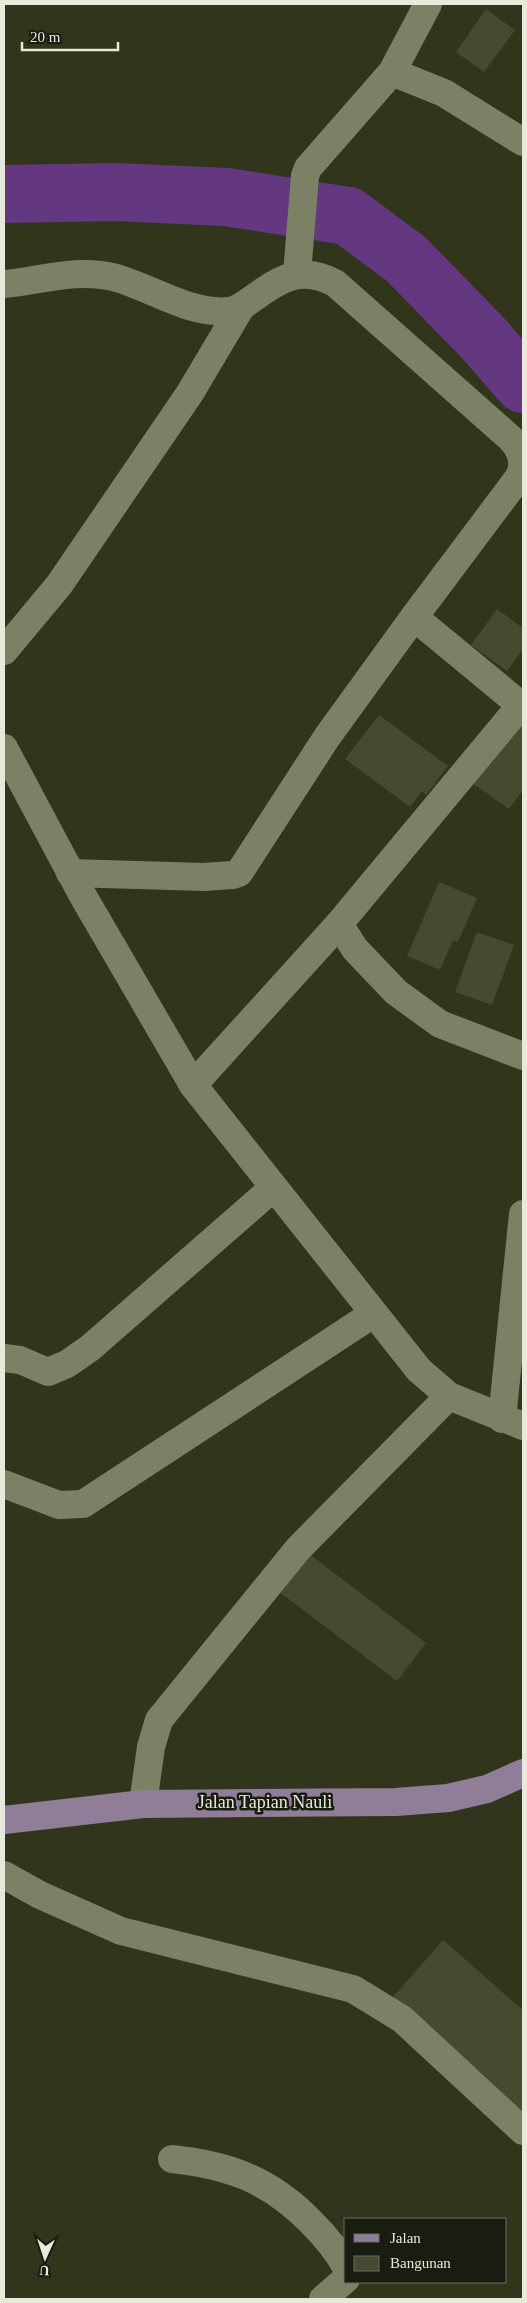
<svg xmlns="http://www.w3.org/2000/svg" width="527" height="2303" font-family="'Times New Roman',serif">
<rect width="100%" height="100%" fill="#31351c"/>
<g fill="none" stroke-linecap="round" stroke-linejoin="round">
<path stroke="#643880" stroke-width="58" d="M4,194L116,192L226,197L348,216L406,259L483,338L523,384"/>
</g>
<g fill="#454a30">
<path d="M486,9L515,30L484,72L456,52Z"/>
<path d="M497,609L523,628V649L507,671L471,645Z"/>
<path d="M523,713V790L509,809L472,783Z"/>
<path d="M379,715L448,766L426,795L422,791L410,807L345,759Z"/>
<path d="M439,882L477,898L458,942L453,940L440,970L407,956Z"/>
<path d="M477,932L514,945L492,1005L455,992Z"/>
<path d="M304,1550L426,1643L397,1681L274,1588Z"/>
<path d="M443,1940L523,2010V2113L392,1998Z"/>
</g>
<g fill="none" stroke-linecap="round" stroke-linejoin="round">
<g stroke="#7c8165" stroke-width="28">
<path d="M392,72L428,4"/>
<path d="M297,274L305,176L308,168L392,72L444,93L523,142"/>
<path d="M4,284C40,281 76,268 113,277C151,287 189,315 229,311C239,310 247,302 255,297C282,277 303,266 335,283L510,438C521,449 526,463 519,477L414,617L523,707"/>
<path d="M4,651L59,585L190,393L241,307"/>
<path d="M521,705L339,924L355,949L396,992L440,1024L523,1056"/>
<path d="M4,748L83,896L193,1085L419,1370L449,1396L523,1426"/>
<path d="M70,873L203,877L233,875L239,873L327,737L414,617"/>
<path d="M193,1085L339,924"/>
<path d="M4,1358L20,1360L48,1372L67,1364L90,1348L273,1188"/>
<path d="M502,1419L523,1214"/>
<path d="M4,1484L59,1505L83,1504L373,1314"/>
<path d="M143,1804L151,1747L159,1720L298,1549L449,1396"/>
<path d="M4,1875L40,1895L121,1931L353,1989L402,2019L523,2131"/>
<path d="M172,2159C229,2165 270,2180 311,2222C324,2235 337,2250 346,2267"/>
<path d="M323,2299L346,2279"/>
</g>
<path stroke="#907d97" stroke-width="28" d="M4,1820L143,1804L396,1802L448,1798L487,1789L523,1773"/>
</g>
<g text-anchor="middle" stroke-width="5" stroke-linejoin="round" paint-order="stroke">
<g font-size="18" fill="#e7eadb" stroke="#191c10">
<text x="265" y="1808">Jalan Tapian Nauli</text>
</g>
</g>
<rect width="527" height="2303" fill="none" stroke="#e7eadb" stroke-width="10"/>
<rect x="344" y="2218" width="162" height="65" fill="#191c10" stroke="#6b6e61"/>
<rect x="354" y="2234" width="25" height="8" fill="#907d97" stroke="#6b6e61"/>
<text x="390" y="2243" font-size="15" fill="#e7eadb">Jalan</text>
<rect x="354" y="2256" width="25" height="15" fill="#454a30" stroke="#6b6e61"/>
<text x="390" y="2268" font-size="15" fill="#e7eadb">Bangunan</text>
<g transform="translate(45 2258) rotate(183)" stroke="#191c10" stroke-width="4" paint-order="stroke">
<path d="M0-4L9 19L0 12L-9 19Z" fill="#e7eadb"/>
<text y="-8" font-size="14" font-weight="bold" text-anchor="middle" fill="#e7eadb">U</text>
</g>
<path d="M22 42v8h96v-8" fill="none" stroke="#e7eadb" stroke-width="2.5"/>
<text x="30" y="42" font-size="15" fill="#e7eadb" stroke="#191c10" stroke-width="4" paint-order="stroke">20 m</text>
</svg>
